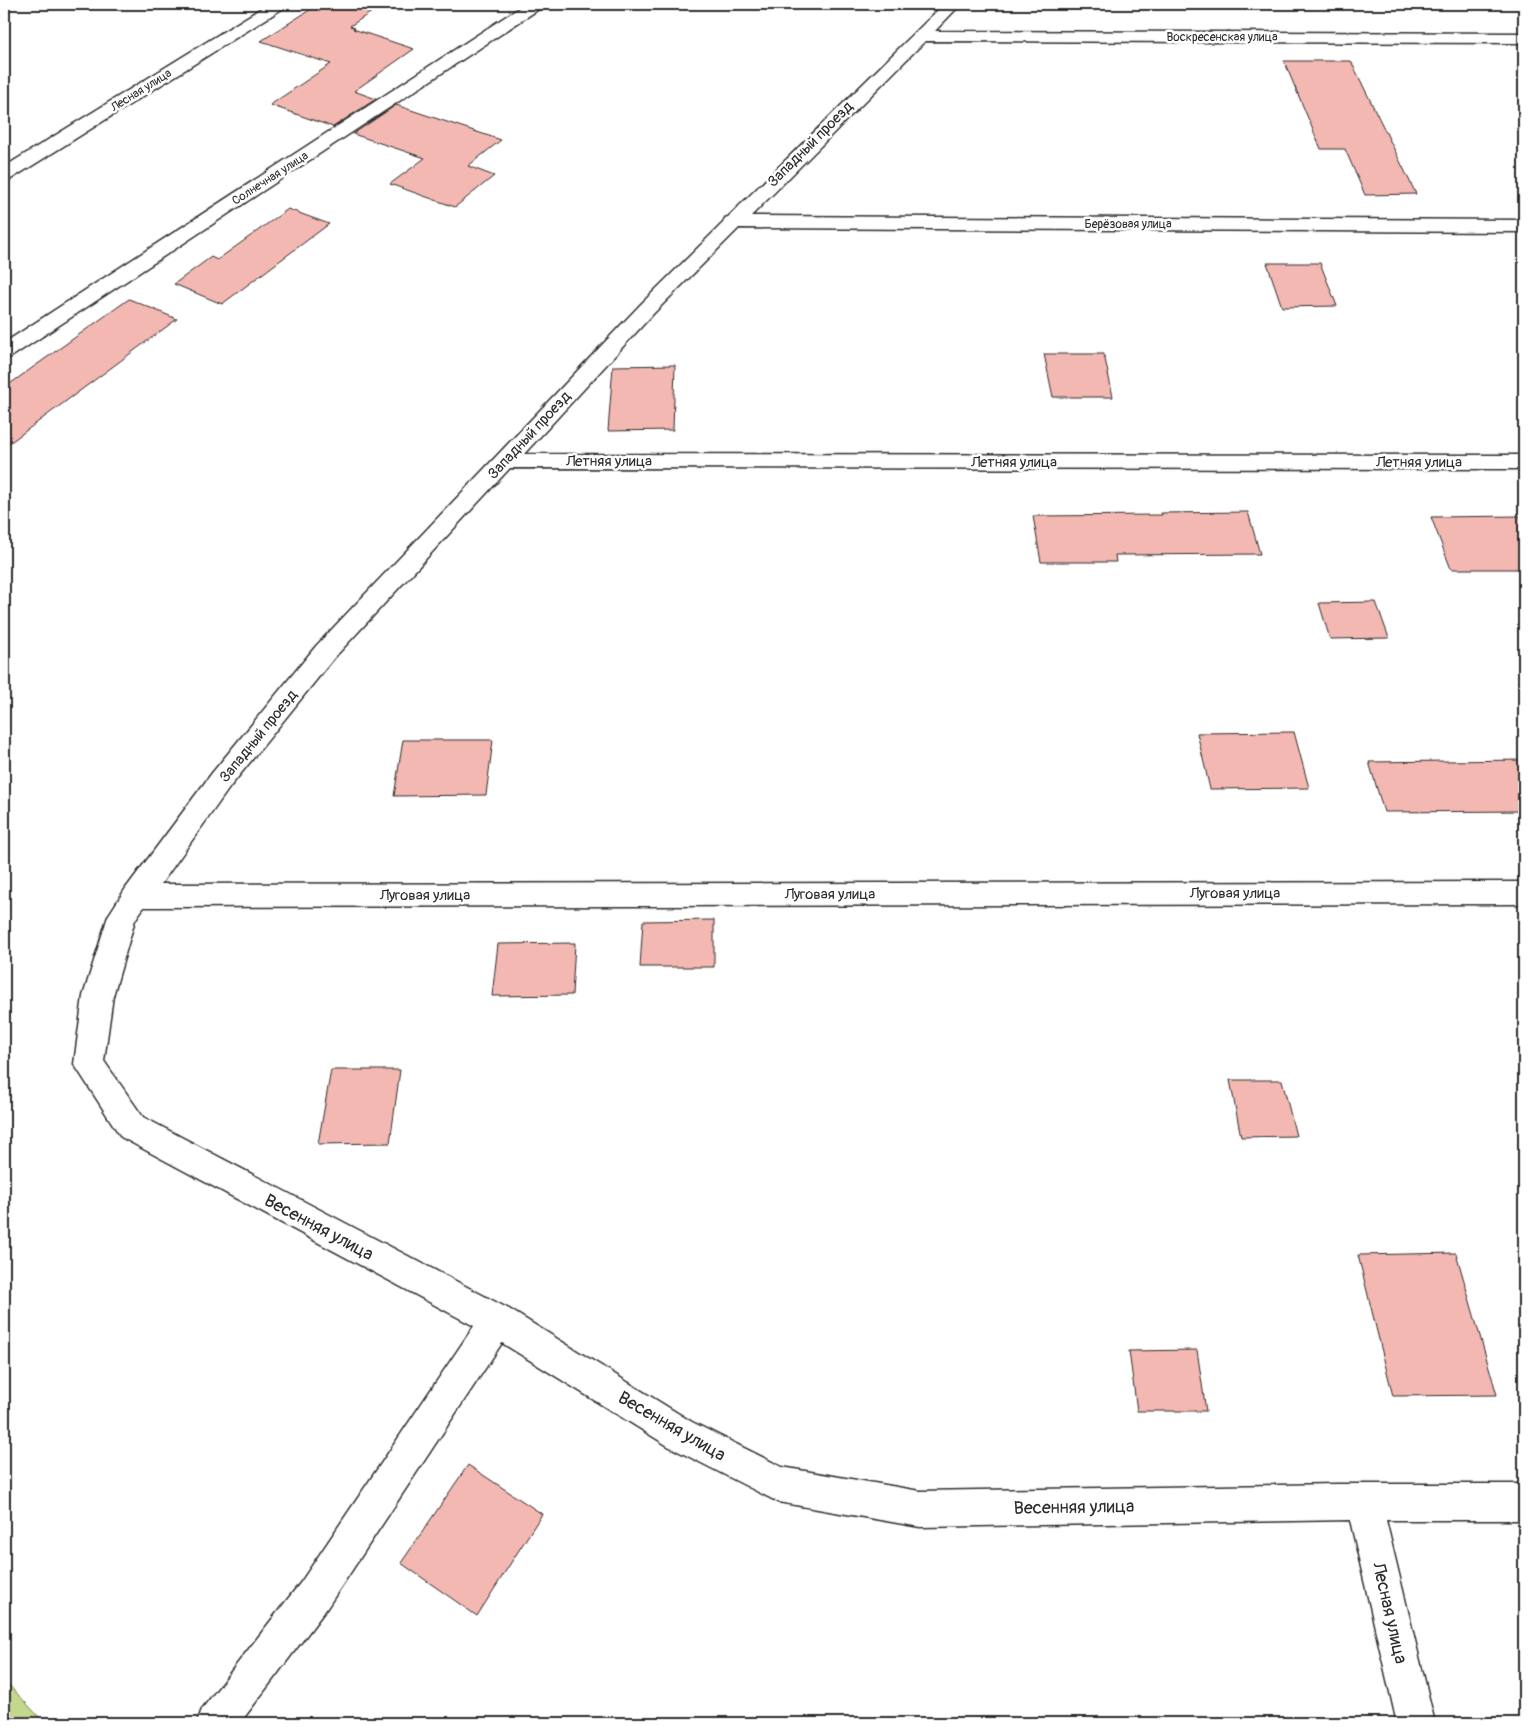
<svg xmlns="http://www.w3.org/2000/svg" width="1528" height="1727" font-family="Pangolin,sans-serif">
<rect width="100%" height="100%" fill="#fff"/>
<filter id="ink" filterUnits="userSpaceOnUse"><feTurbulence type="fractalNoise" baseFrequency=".02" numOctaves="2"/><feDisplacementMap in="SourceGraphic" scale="10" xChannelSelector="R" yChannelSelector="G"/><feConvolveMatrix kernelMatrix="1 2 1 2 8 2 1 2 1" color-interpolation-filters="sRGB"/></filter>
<g filter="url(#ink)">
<path fill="#c3d88d" stroke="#77825c" d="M4,1680L45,1723H4Z"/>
<g fill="#f4b8b2" stroke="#2b2b2b">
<path d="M319,4H384L350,26L355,28L353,29L414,49L354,91L376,99L333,127L270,105L331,64L261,41Z"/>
<path d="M1284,61H1351L1416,194L1365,195L1345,149H1321Z"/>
<path d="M396,105L501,140L468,166L494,176L455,207L390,184L425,158L353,134Z"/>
<path d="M288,209L329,224L222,304L174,284L211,257L217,260Z"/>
<path d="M1267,263H1320L1337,306L1282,307Z"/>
<path d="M129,299L177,319L4,447V388Z"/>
<path d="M1044,354H1104L1113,397H1053Z"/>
<path d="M675,365L673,430L608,431L613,366Z"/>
<path d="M1248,512L1260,554L1115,555L1116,562H1041L1033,516L1162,515L1161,513Z"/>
<path d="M1524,516V569H1451L1431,517Z"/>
<path d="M1376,602L1389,638L1330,639L1319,603Z"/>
<path d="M1294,732L1309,788L1210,789L1197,733Z"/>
<path d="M403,740H493L486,795L394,796Z"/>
<path d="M1524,760V811L1384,812L1369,762Z"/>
<path d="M714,920V967H640L643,921Z"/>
<path d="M575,943L572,995L492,996L498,944Z"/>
<path d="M331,1070H400L390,1143L318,1144Z"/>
<path d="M1230,1080H1282L1296,1136L1241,1137Z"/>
<path d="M1456,1253L1497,1395L1393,1396L1358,1255Z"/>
<path d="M1197,1350L1206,1411H1137L1129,1351Z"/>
<path d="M468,1465L542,1514L477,1616L401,1563Z"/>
</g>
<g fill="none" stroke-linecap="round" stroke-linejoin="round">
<defs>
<g id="minor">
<path d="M268,4H287L285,7L11,179L4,181V167Z"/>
<path d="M525,4H544L542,7L11,357L4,358V343Z"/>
<path d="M944,4H961L935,31L1524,33V43L925,41L751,216L1524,220V232L739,228L654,313L524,454L1524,455V469L510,468L334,658L230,787L161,884L1524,882V904L144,907L135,920L113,996L104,1061L143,1117L509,1309L692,1422L782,1467L920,1491L1336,1484H1524V1520H1386L1435,1723H1397L1350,1520L920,1527L778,1502L668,1446L502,1343L327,1608L240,1723H197L202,1709L301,1582L474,1326L121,1137L74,1064L83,996L108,916L126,888L212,773L316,646L640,305L723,223L725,218L728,217Z"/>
</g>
</defs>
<use href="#minor" stroke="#2b2b2b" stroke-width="3"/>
<use href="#minor" fill="#fff" fill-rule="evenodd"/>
</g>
</g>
<g text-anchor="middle" stroke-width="5" stroke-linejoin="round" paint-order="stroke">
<g font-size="12" fill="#2b2b2b" stroke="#fff">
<text x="1222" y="41">Воскресенская улица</text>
<text transform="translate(141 90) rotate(-32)" y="4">Лесная улица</text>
<text transform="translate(270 178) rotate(-33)" y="4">Солнечная улица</text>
<text x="1128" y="228">Берёзовая улица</text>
</g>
<g font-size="15" fill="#2b2b2b" stroke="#fff">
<text transform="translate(810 144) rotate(-45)" y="5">Западный проезд</text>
<text transform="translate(529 435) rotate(-47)" y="5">Западный проезд</text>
<text x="609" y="466">Летняя улица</text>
<text x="1014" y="467">Летняя улица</text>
<text x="1419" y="467">Летняя улица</text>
<text transform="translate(258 736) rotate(-51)" y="5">Западный проезд</text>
<text x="1235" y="898">Луговая улица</text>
<text x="830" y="899">Луговая улица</text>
<text x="425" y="900">Луговая улица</text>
</g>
<g font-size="18" fill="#2b2b2b" stroke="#fff">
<text transform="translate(319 1227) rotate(28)" y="6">Весенняя улица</text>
<text transform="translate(672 1426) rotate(30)" y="6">Весенняя улица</text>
<text transform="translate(1074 1507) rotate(-1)" y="6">Весенняя улица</text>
<text transform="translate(1390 1613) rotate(77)" y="6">Лесная улица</text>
</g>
</g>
<rect width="1528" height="1727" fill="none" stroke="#fff" stroke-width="20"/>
<rect x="10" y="10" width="1508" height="1707" fill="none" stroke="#2b2b2b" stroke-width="2" filter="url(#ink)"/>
</svg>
